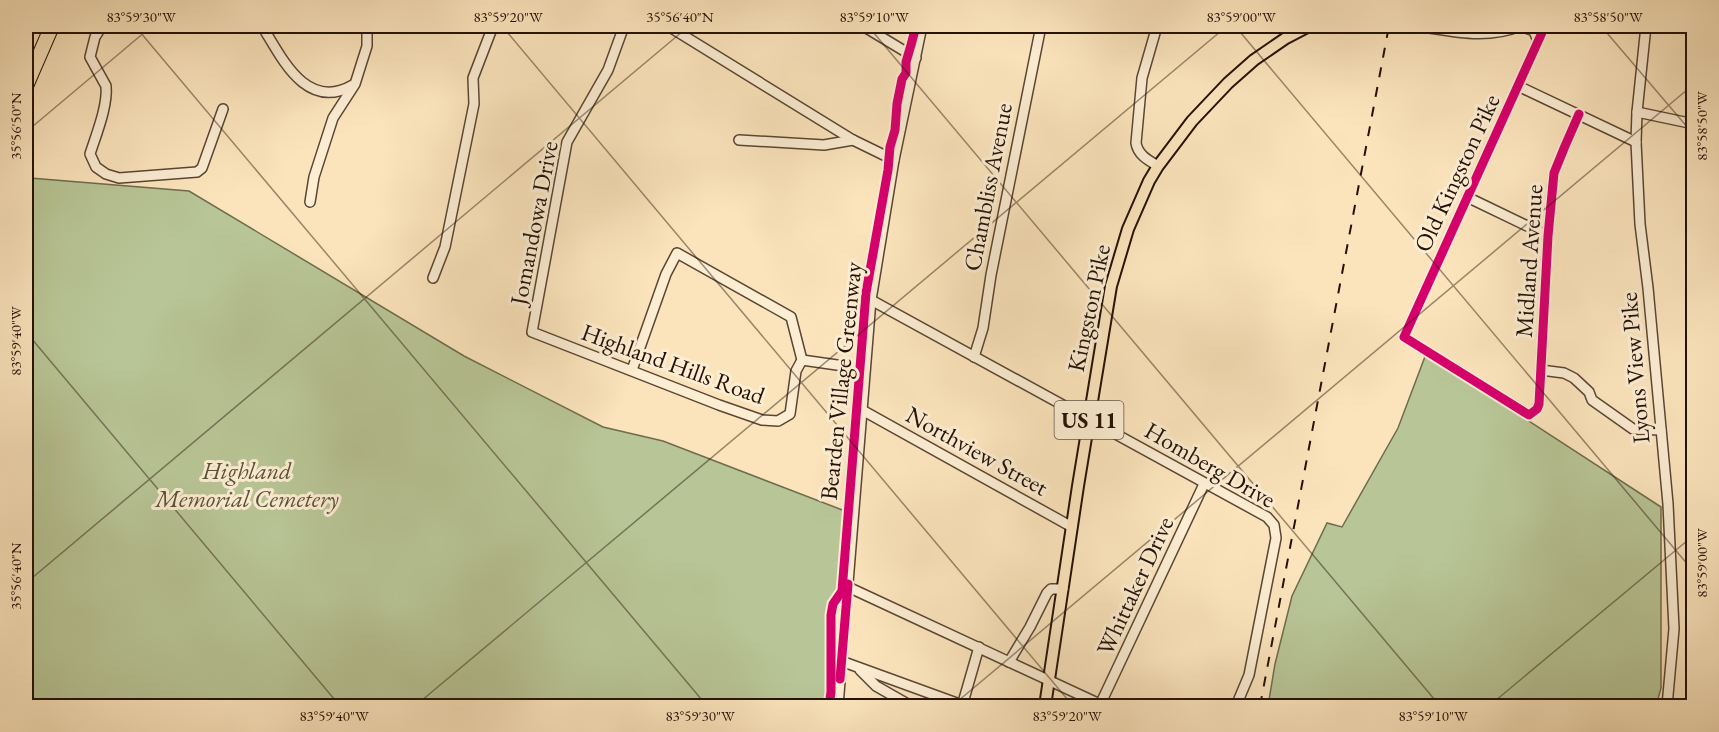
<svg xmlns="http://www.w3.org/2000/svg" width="1719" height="732" font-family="'EB Garamond',serif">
<rect width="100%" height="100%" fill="#fbe4bc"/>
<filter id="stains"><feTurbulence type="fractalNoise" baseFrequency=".00333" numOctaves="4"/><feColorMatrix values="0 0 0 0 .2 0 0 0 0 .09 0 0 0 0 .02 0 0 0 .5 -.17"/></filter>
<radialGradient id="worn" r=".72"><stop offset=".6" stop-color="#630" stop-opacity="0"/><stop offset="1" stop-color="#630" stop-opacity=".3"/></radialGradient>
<g fill="#b8c596" stroke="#6e6c4e" stroke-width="1.5">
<path d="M30,178L189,191L464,356L603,427L663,441L845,511L826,706H26V187Z"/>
<path d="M1426,354L1661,507V688L1656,706H1268L1275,664L1292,596L1327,523L1342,527L1398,428Z"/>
</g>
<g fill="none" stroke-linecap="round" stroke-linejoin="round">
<defs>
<g id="minor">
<path d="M102,26L95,37L90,57L106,86C108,106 96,135 90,154L96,167L106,174L119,178L197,172L202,168L223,109"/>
<path d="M262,26C282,58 306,112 353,85"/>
<path d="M624,26L608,70L567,142L532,332L719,405L762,420L778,421L790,414L796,371L802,360"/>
<path d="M668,26L853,140L894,160"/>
<path d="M863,26L916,58"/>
<path d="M1157,26L1142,78L1136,143C1138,155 1148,160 1158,166"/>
<path d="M1417,26C1452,31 1486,40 1520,26"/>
<path d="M1545,26L1404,337L1529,415L1537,409L1539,404L1548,236L1554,173L1565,146L1579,114"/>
<path d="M1646,26L1637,112L1636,142L1640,224L1648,288L1668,504L1674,629L1667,706"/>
<path d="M1516,28H1526L1534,31L1538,41"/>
<path d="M1518,86L1636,142"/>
<path d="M1637,112L1694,124"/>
<path d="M739,140L824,145L853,140"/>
<path d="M1467,197L1548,236"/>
<path d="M310,202L314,177L333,118L355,84L367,46V26"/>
<path d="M433,278L445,247L474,104L473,78L493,26"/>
<path d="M871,300L1267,517L1274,525L1276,538L1249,675L1236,706"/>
<path d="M974,357L983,328L991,275L1041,26"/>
<path d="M802,360L865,369"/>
<path d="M632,370L666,274L677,253L791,317L802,360"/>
<path d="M1541,370L1564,373L1574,378L1589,392L1592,400L1633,429L1661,430"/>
<path d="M862,410L1072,527"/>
<path d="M848,587L1104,706"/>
<path d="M841,661L962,705"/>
<path d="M1009,662L1030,627L1047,593L1051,589H1063"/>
<path d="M860,670L876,686L911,706"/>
<path d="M1100,705L1204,484"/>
<path d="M838,706L871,300L894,160L922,26"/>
<path d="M962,706L979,647"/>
</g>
<path id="major" d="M1045,706L1078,486L1111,286L1128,229L1149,181L1158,166L1192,121L1228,83L1254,60L1286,38L1309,26"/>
<path id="highway" d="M26,86L52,26"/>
</defs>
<use href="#minor" stroke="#5a4634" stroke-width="12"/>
<use href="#major" stroke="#241206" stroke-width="14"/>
<use href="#highway" stroke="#241206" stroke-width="16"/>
<use href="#minor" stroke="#fcedd3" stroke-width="9"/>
<use href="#major" stroke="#fbe4bc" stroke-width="10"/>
<use href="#highway" stroke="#fbe4bc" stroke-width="14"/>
<path stroke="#241206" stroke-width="2" stroke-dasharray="10 10" stroke-linecap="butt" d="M1260,706L1389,26"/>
<defs>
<g id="cycleway">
<path d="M1545,26L1404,337L1529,415L1537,409L1539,404L1548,236L1554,173L1565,146L1579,114"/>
<path d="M840,679L848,584"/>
<path d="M829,706L831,692V615L833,604L842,591L866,293L888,170L890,147L895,130L897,104L902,79L906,73V62L911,45L916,26"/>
</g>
</defs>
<use href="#cycleway" stroke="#fcedd3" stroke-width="13"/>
<use href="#cycleway" stroke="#d6006c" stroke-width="9"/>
</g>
<path fill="none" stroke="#241206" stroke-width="1.5" stroke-opacity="0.45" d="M135,26L707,706M502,26L1073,706M868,26L1440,706M1235,26L1694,572M1601,26L1694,135M26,132L152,26M26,332L340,706M26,583L689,26M415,706L1227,26M952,706L1694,84M1489,706L1694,535"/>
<g text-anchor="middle" stroke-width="6" stroke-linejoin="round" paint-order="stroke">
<rect fill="#fcedd3" stroke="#655444" stroke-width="1.5" x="1054.5" y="401" width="69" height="38" rx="4.5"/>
<g font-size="22" font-weight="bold" fill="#241206">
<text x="1089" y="428">US 11</text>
</g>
<g font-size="24" fill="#241206" stroke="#fcedd3">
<text transform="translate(1457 173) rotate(-65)" y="8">Old Kingston Pike</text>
<text transform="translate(988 187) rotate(-79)" y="8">Chambliss Avenue</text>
<text transform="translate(534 223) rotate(-79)" y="8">Jomandowa Drive</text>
<text transform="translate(1529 261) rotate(-86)" y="8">Midland Avenue</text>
<text transform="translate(1089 308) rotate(-78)" y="8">Kingston Pike</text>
<text transform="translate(673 364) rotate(20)" y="8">Highland Hills Road</text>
<text transform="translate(1635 368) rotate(-95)" y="8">Lyons View Pike</text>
<text transform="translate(841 381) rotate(-84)" y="8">Bearden Village Greenway</text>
<text transform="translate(977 451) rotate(29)" y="8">Northview Street</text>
<text transform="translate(1210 465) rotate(30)" y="8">Homberg Drive</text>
<text transform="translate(1135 586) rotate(-65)" y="8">Whittaker Drive</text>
</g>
<g font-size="24" font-style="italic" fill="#585138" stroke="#fcedd3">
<text x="247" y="479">Highland<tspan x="247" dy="28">Memorial Cemetery</tspan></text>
</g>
</g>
<rect width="1719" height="732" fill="none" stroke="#fbe4bc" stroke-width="66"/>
<rect x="33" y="33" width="1653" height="666" fill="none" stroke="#241206" stroke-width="2"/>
<g font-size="15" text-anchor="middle" fill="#241206">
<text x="141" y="22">83°59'30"W</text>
<text x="508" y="22">83°59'20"W</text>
<text x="680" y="22">35°56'40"N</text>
<text x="874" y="22">83°59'10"W</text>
<text x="1241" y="22">83°59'00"W</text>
<text x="1608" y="22">83°58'50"W</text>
<text transform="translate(16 126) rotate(-90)" y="5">35°56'50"N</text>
<text transform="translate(1702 126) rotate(-90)" y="5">83°58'50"W</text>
<text transform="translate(16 341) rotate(-90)" y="5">83°59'40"W</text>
<text transform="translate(1702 563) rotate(-90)" y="5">83°59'00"W</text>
<text transform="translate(16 576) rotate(-90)" y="5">35°56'40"N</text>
<text x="334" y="721">83°59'40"W</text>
<text x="700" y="721">83°59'30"W</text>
<text x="1067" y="721">83°59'20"W</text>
<text x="1433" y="721">83°59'10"W</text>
</g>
<rect width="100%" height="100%" filter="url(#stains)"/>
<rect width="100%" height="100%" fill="url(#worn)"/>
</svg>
